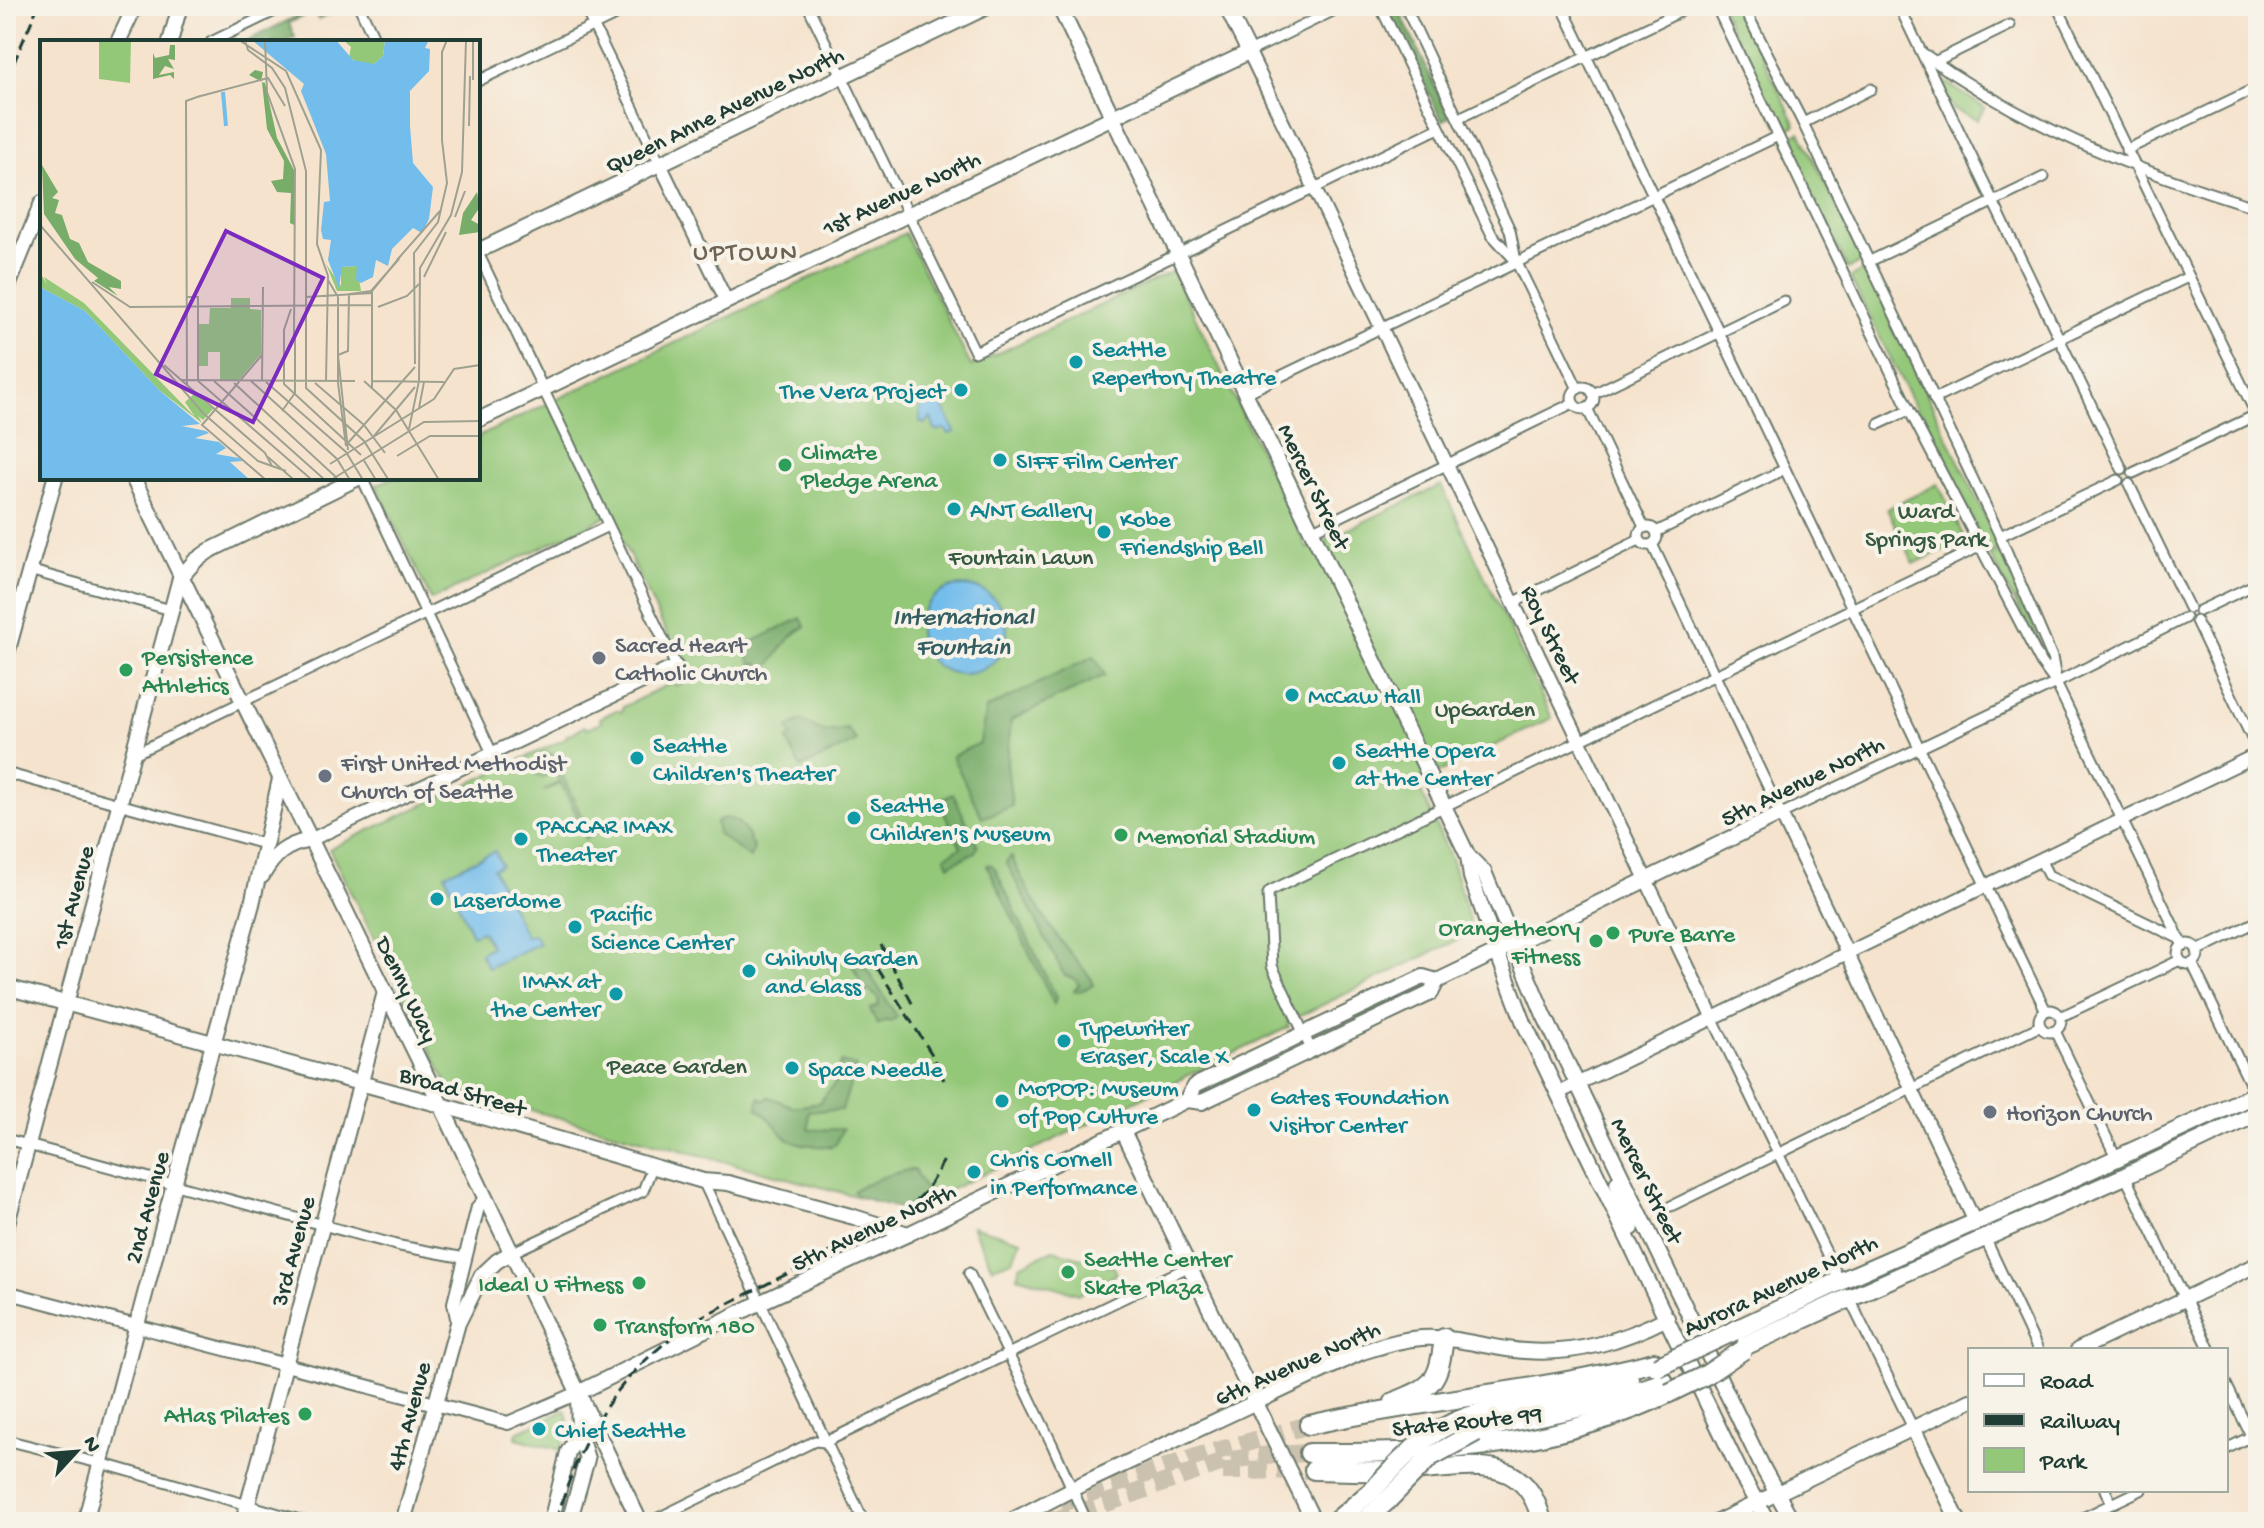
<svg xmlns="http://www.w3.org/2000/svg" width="2264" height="1528" font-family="'Gochi Hand',sans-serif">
<rect width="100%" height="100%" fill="#f7f3e8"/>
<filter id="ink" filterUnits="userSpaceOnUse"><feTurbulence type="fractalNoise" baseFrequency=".0125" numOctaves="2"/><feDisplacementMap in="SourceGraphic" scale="16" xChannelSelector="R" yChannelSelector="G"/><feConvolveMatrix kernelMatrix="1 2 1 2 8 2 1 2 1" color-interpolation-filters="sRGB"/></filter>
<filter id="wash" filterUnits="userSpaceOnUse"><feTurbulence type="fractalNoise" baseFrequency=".006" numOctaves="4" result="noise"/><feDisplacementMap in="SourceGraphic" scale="32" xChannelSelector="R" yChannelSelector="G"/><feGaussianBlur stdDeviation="1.8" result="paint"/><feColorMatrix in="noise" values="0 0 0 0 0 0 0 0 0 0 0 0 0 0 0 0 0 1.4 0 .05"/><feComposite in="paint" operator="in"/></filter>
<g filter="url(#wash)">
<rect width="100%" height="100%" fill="#f5e3cd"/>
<g fill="#94c879" stroke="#5a8256" stroke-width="2">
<path d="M1720,6H1738L1796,125L1781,133Z"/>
<path d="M1935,75L1985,108L1977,120L1954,110Z"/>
<path d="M1800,132L1864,261L1848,269L1784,140Z"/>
<path d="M905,233L971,366L1173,271L1307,549L1441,485L1552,718L1417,783L1452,861L1471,927L1468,935L1287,1022L1289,1027L908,1210L450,1089L329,849L565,739L566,736L585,726L587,729L601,722L600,718L616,710L622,712L623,707L673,682L676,686L689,680L610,515L431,600L376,485L392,478H478V437Z"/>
<path d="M1867,268L2000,548L1989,554L1850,278Z"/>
<path d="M1938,484L1965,539L1914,564L1887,509Z"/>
<path d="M2001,551L2047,658L2048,664L1990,556Z"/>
<path d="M972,1226L1021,1240L1013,1260L992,1267Z"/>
<path d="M1053,1250L1114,1267L1117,1274L1079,1294L1017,1276L1020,1265Z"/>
<path d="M566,1410L568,1421L561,1450L516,1438L517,1432Z"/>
</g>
<g fill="#77ac69" stroke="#4b744e" stroke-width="2">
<path d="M317,6L345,7L318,19L314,11L289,23L295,37L285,42H245Z"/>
<path d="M1397,6L1450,117L1442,121L1388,9Z"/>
<path d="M801,618L805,627C780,640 778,663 761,671L757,663L752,665L744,646Z"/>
<path d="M1094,656L1105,675L1011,720L1007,764L1012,806L982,818L952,756L980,743L986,709Z"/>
<path d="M801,721L825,732L847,729L857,741L801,768L787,740L792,737L788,728Z"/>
<path d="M542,753L552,754L591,836L585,839L572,819L577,816L561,783L544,791L559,781L553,769L542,778L537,775V769L543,764Z"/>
<path d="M953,794L978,846L975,852L949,865L945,856L961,847L941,806L943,804L941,800Z"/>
<path d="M724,818C743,819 746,833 754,849L750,858L718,834L716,822Z"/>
<path d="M1011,856C1034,907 1055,936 1091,978L1094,985L1078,992L1074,991L1079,985L1075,979L1064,975L1006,862Z"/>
<path d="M990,864L994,867L1056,997L1054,1004L987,865Z"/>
<path d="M857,954L897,1017L889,1022L887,1020L877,1025L870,1009L878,1006L879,1000L870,990L855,996L852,988L861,983L850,959Z"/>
<path d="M841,1062L856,1066L842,1110L808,1111L809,1130L842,1129L836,1144C826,1149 820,1146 810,1145C778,1144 781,1124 758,1109L759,1098L760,1097L764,1101L769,1097L794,1107L819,1103L836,1082Z"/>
<path d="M914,1169L928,1196L901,1209L857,1196L853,1191C866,1181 897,1172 914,1169Z"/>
</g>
<g fill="#73bdec" stroke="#497d90" stroke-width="2">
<path d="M924,393L926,397L931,395L934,399L938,397L955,432L949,434L945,429L935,431L931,418L925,424L920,422V396Z"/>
<circle cx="963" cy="630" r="44"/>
<path d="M495,851L501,865L493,869L526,937L534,934L539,943L488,968L480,953L491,947L482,931L472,935L445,874Z"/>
</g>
</g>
<g filter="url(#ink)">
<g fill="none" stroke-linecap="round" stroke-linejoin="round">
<g stroke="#cac2ae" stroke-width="18" stroke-dasharray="18 9" stroke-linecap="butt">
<path d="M1223,1471L1314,1470"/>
<path d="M1035,1512L1199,1456L1309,1425"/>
<path d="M1053,1522L1226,1461L1258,1456L1309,1453"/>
</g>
<defs>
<g id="minor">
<path d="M359,6L376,42"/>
<path d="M584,6L660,164"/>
<path d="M808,6L975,352L1439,128"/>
<path d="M1380,6L1492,235L1515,260"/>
<path d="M1405,6L1510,230L1516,261L1578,389"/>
<path d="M1562,6L2046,1011"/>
<path d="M1716,6L1909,410L2041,663L2056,683L2183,946"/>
<path d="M1743,6L1803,123L2000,536L2052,657L2056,679"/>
<path d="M1899,6L2122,469"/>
<path d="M2057,6L2258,418"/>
<path d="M211,42L285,6"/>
<path d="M1249,52L1343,6"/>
<path d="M1924,54C2025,127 2139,172 2258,208"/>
<path d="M1934,62L2010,25"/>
<path d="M478,81L634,6"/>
<path d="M1459,118L1692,6"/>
<path d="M1803,123L1871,89"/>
<path d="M2126,150L2258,87"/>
<path d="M478,253L676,666"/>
<path d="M1868,262L2044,177"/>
<circle cx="1583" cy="398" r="11"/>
<path d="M1246,393L1776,137"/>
<path d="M1593,394L1784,301"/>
<path d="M1934,399L2188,277"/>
<path d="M1587,408L1644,527"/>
<path d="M1879,424L1909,410"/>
<path d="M2133,473L2256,415"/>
<path d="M362,478L492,753"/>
<path d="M2129,484L2189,608"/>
<circle cx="1648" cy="536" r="9"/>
<path d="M1313,530L1573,403"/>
<path d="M1656,532L1785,469"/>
<path d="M2000,536L2118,480"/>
<path d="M1652,544L1781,814L2056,683L2185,618"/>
<path d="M29,570L171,610"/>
<path d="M1513,603L1639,540"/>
<path d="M2199,611L2258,583"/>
<path d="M2196,621L2258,751"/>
<path d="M132,755L608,526"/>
<path d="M6,773L264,844"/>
<path d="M2040,859L2048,875L2180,939"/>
<circle cx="2188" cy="954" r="10"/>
<path d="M2197,951L2258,921"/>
<path d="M2192,963L2255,1094"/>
<circle cx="2050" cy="1021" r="11"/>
<path d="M2060,1017L2180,960"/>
<path d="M1713,1019L1840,1281"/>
<path d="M2055,1031L2117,1159"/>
<path d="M1311,1049L1272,966L1268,894L1270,891L1979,547"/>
<path d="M6,1139L400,1246L465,1258"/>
<path d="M2125,1176L2210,1350"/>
<path d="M703,1181L864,1522"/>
<path d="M1671,1206L2040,1026"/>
<path d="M1985,1238L2038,1350"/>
<path d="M511,1253L643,1191L652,1167"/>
<path d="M969,1273L1052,1444L1087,1522"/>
<path d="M1849,1298L1913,1428"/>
<path d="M2226,1384L2258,1450"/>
<path d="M6,1440L111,1466L307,1522"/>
<path d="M2226,1449L2258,1433"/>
<path d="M2105,1490L2112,1504"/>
<path d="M650,1522L815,1441L825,1442L840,1435L1188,1267"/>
<path d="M2074,1522L2141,1490"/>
</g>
<g id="tertiary">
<path d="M1249,52L1713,1019"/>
<path d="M660,164L726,300"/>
<path d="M1781,814L1975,1222"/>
<path d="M310,840L676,666"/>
<path d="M1558,1093L2258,754"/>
<path d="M6,1292L508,1423L578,1393"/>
<path d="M458,1323L454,1303L478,1207L485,1199"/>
</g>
<g id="secondary">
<path d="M1059,6L1468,856L1471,877L1497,952"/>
<path d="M478,251L989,6"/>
<path d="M478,420L1249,52L1226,6"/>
<path d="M1468,856L1484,872L1514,944L1781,814"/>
<path d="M1123,1131L1314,1522"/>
<path d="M6,1227L180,578L195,561L209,551L358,478"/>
<path d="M2078,1350L2258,1264"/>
<path d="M1913,1428L1959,1522"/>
<path d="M243,1522L385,992"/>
<path d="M551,1522L568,1452L579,1433"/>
<path d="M569,1522L587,1459L579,1433L578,1393L759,1303L908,1234"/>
<path d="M1009,1522L1084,1483L1362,1352C1382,1346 1401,1339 1422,1338C1456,1336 1491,1349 1525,1351C1576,1355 1622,1341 1667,1318"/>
<path d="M1717,1522L1970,1401"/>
</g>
<g id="primary">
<path d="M118,42L135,6"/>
<path d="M170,42L180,6"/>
<path d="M6,291L42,203"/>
<path d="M133,478L441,1105L640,1522"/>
<path d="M6,657L55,478"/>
<path d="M262,876C274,854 286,845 310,840"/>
<path d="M1497,952L1524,1023L1744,1480L1768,1522"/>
<path d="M6,987L441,1105L703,1181L728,1183L854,1217L908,1234L1187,1100L1202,1102L1431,993L1437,981L1514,944L1544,1015L1764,1470L1793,1522"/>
<path d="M1187,1100L1194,1086L1423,977L1437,981"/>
<path d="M1617,1183L1632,1228"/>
<path d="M85,1522L174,1184L252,904L280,779"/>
<path d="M403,1522L458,1323L482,1275L497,1261L511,1253"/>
</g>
<g id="trunk">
<path d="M1840,1281L2026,1200L2258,1093"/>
<path d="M1849,1298L2125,1176L2258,1113"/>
</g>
<g id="motorway">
<path d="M1734,1331L1840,1281"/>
<path d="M1742,1347L1849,1298"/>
<path d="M1394,1402C1435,1385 1438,1383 1444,1338"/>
<path d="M1467,1417C1520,1401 1576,1397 1629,1379"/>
<path d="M1309,1425C1424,1399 1541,1392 1654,1362"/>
<path d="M1476,1432L1506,1423L1598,1404L1664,1382"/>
<path d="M1309,1453C1436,1454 1553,1449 1669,1393"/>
<path d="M1314,1470C1345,1471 1377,1472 1408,1471C1464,1469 1525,1448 1542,1522"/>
<path d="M1335,1522L1374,1489"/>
<path d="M1363,1522L1388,1500"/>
</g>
</defs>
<use href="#minor" stroke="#6a776a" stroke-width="13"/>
<use href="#tertiary" stroke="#6a776a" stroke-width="16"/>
<use href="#secondary" stroke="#6a776a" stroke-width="18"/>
<use href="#primary" stroke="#6a776a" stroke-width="18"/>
<use href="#trunk" stroke="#6a776a" stroke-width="20"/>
<use href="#motorway" stroke="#6a776a" stroke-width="22"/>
<use href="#minor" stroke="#fff" stroke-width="9"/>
<use href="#tertiary" stroke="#fff" stroke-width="12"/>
<use href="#secondary" stroke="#fff" stroke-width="14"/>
<use href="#primary" stroke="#fff" stroke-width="14"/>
<use href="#trunk" stroke="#fff" stroke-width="16"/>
<use href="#motorway" stroke="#fff" stroke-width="18"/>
<g stroke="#1f3d34" stroke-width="3" stroke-dasharray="12 6" stroke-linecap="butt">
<path d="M6,81L38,6"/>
<path d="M881,945L913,1005"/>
<path d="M868,953L931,1053L944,1080"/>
<path d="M556,1522C582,1430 619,1371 699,1318L899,1218L926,1191L944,1160"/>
</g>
<defs>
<g id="motorway-bridge">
<path d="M1657,1367L1734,1331"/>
<path d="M1669,1393L1706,1375L1743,1350"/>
<path d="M1374,1489C1402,1458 1427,1431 1467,1417"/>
<path d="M1388,1500L1430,1457L1476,1432"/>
</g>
</defs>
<use href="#motorway-bridge" stroke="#6a776a" stroke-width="22" stroke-linecap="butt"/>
<use href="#motorway-bridge" stroke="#fff" stroke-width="18"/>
</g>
</g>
<g fill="#0f9aa8" stroke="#f7f3e8" stroke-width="3">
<circle cx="1076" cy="362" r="8"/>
<circle cx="961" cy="390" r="8"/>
<circle cx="1000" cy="460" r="8"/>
<circle cx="954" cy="509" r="8"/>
<circle cx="1104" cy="532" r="8"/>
<circle cx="1292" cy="695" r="8"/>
<circle cx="637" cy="758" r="8"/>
<circle cx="1339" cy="763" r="8"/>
<circle cx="854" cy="818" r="8"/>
<circle cx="521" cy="839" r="8"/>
<circle cx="437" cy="899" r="8"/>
<circle cx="575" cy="927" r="8"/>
<circle cx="749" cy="971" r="8"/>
<circle cx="616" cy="994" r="8"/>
<circle cx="1064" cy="1041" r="8"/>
<circle cx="792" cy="1068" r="8"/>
<circle cx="1002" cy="1101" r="8"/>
<circle cx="1254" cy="1110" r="8"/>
<circle cx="974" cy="1172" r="8"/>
<circle cx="539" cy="1429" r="8"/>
</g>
<g fill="#2e9e5b" stroke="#f7f3e8" stroke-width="3">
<circle cx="785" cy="465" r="8"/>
<circle cx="126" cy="670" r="8"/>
<circle cx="1121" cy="835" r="8"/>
<circle cx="1613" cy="933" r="8"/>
<circle cx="1596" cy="941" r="8"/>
<circle cx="1068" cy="1272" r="8"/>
<circle cx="639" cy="1283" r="8"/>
<circle cx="600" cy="1325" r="8"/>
<circle cx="305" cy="1414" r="8"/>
</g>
<g fill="#6b7280" stroke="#f7f3e8" stroke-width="3">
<circle cx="599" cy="658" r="8"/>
<circle cx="325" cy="776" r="8"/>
<circle cx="1990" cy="1112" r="8"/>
</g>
<g text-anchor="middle" stroke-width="8" stroke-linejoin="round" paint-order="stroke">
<g font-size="24" fill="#1f3d34" stroke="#f7f3e8">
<text transform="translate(724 109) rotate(-26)" y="8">Queen Anne Avenue North</text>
<text transform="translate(901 192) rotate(-25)" y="8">1st Avenue North</text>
<text transform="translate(1315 486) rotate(64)" y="8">Mercer Street</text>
<text transform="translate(1552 634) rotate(64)" y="8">Roy Street</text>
<text transform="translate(1802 780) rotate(-26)" y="8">5th Avenue North</text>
<text transform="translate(72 897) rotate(-75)" y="8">1st Avenue</text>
<text transform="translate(408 989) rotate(64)" y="8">Denny Way</text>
<text transform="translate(463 1090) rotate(16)" y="8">Broad Street</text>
<text transform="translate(1648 1180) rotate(64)" y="8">Mercer Street</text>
<text transform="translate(146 1207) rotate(-75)" y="8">2nd Avenue</text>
<text transform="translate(873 1226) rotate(-25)" y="8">5th Avenue North</text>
<text transform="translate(292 1251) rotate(-75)" y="8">3rd Avenue</text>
<text transform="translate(1780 1284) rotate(-25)" y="8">Aurora Avenue North</text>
<text transform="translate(1297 1362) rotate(-24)" y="8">6th Avenue North</text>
<text transform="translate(408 1416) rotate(-75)" y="8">4th Avenue</text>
<text transform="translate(1467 1420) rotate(-6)" y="8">State Route 99</text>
</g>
<g font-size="24" fill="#0d838f" stroke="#f7f3e8" text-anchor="start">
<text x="1092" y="356">Seattle<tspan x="1092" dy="28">Repertory Theatre</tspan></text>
<text x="945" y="398" text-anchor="end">The Vera Project</text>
<text x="1016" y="468">SIFF Film Center</text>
<text x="970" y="517">A/NT Gallery</text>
<text x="1120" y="526">Kobe<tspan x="1120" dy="28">Friendship Bell</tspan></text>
<text x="1308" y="703">McCaw Hall</text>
<text x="653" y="752">Seattle<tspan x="653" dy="28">Children's Theater</tspan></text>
<text x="1355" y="757">Seattle Opera<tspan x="1355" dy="28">at the Center</tspan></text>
<text x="870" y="812">Seattle<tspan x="870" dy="28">Children's Museum</tspan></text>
<text x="537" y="833">PACCAR IMAX<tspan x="537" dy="28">Theater</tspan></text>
<text x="453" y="907">Laserdome</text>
<text x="591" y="921">Pacific<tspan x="591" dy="28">Science Center</tspan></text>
<text x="765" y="965">Chihuly Garden<tspan x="765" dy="28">and Glass</tspan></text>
<text x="600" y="988" text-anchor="end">IMAX at<tspan x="600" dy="28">the Center</tspan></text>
<text x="1080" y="1035">Typewriter<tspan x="1080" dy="28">Eraser, Scale X</tspan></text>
<text x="808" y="1076">Space Needle</text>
<text x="1018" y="1095">MoPOP: Museum<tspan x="1018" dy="28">of Pop Culture</tspan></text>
<text x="1270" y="1104">Gates Foundation<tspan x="1270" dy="28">Visitor Center</tspan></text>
<text x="990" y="1166">Chris Cornell<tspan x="990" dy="28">in Performance</tspan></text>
<text x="555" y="1437">Chief Seattle</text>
</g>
<g font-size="24" fill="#27864d" stroke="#f7f3e8" text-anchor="start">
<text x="801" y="459">Climate<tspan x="801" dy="28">Pledge Arena</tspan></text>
<text x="142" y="664">Persistence<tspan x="142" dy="28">Athletics</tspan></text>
<text x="1137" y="843">Memorial Stadium</text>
<text x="1580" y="935" text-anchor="end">Orangetheory<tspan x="1580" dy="28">Fitness</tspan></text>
<text x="1629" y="941">Pure Barre</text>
<text x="1084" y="1266">Seattle Center<tspan x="1084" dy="28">Skate Plaza</tspan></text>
<text x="623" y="1291" text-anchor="end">Ideal U Fitness</text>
<text x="616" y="1333">Transform 180</text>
<text x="289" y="1422" text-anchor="end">Atlas Pilates</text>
</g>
<g font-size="24" fill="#365942" stroke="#f7f3e8">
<text x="1926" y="518">Ward<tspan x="1926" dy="28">Springs Park</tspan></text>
<text x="1021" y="564">Fountain Lawn</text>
<text x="1485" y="716">UpGarden</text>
<text x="677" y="1073">Peace Garden</text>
</g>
<g font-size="24" fill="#5b616d" stroke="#f7f3e8" text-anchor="start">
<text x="615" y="652">Sacred Heart<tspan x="615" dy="28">Catholic Church</tspan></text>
<text x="341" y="770">First United Methodist<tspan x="341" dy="28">Church of Seattle</tspan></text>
<text x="2006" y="1120">Horizon Church</text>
</g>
<g font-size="26" letter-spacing="2" fill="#6d6454" stroke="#f7f3e8">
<text x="746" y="259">UPTOWN</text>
</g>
<g font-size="26" font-style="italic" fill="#345d62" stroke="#f7f3e8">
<text x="963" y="624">International<tspan x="963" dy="30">Fountain</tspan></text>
</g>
</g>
<g transform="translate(40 40)">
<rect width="440" height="440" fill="#f5e3cd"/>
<path d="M59,0H91L90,43L59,39ZM303,0H345L343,16L334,24H320L309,17L311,7ZM286,224L301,246V227L317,226L321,251H297ZM0,232L7,245L4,237L44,263L155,377L145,362L155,353L173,369L163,380L158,376L162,383L119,350L45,271L0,247ZM191,258H210V269L221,270V314L199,340H180V312H168V326H159V284H169L170,268H191Z" fill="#94c879"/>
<path d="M130,5H135V20L128,19L134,29L125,26L119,35L134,32V39L130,35L113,39V13L115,18L129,15ZM215,30L223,32L221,42L225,43L237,98L254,130V185L250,183L251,153L237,152L231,141L243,139L244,121L227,89L222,42L209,35ZM2,125L18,152L12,158L19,160L15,173L22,175L30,199L39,203L48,222L81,241V249L69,247L78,256L54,241L58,238L35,219L4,174ZM437,152L440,167L431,180L440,185V192L419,195L423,173Z" fill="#77ac69"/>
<path d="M212,0H296L313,20L334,24L343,16L345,0H389L385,8L390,9L389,31L370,51V86L373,123L393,147L389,179L382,193L373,188L352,209L348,226L336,220L333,237L321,243L316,240L317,226L302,227L299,248L288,220L291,200L283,199L281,190L284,162L290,161L286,114L261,51L264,44ZM0,247L45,271L119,350L160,384L142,386L166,391L169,393L155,398L179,402L186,408L176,414L199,418L203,421L190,422L210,440H0Z" fill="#73bdec"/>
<path fill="none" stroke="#73bdec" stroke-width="4" d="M183,52L186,86M0,402L174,403"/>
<path fill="none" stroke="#9fa190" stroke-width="2" d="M199,0L246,31L281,110L277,204L288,236L286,341M205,0L208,10L232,28L245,48L266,131V348L324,401L348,439M225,0L227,52L255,129L254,298M433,0V40M157,57L228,38L245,66M429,86L430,36M415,177L425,151M0,185L163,373L218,421L246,431M357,220L400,171M384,237L406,192M288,240L298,257V343L306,406M52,242L90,267L332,265M147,257H158V341M266,257L332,253M338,267L367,256L379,244M251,269L244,290V344L321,415M222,315L162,385L226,440M375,324L374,213L398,182L407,143L402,100V12L407,0M124,325L225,413L232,426M142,340L315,341M158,341L272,440M174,341L285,440M211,341L297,419L310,440M222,341L223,247M324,341L356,370L399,440M332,341L404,342M226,342L306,412L323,440M194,343L297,438M275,343L324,385L345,413M147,345L146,61L160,56M332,349V251L360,217M379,368L384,342M242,371L255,353V298M369,389L379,341L380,228L411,175L422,132L426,0M334,396L375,347M307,404L375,327M308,410L298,315L308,311L309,254L331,251L359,219M357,416L390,396H440M228,417L254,440M323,419L336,440M290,424L394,359L414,329L440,325M291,440L384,382L440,381"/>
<path fill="#7b2cbf" fill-opacity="0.15" stroke="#7b2cbf" stroke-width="4" d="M186,191L283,238L213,382L116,334Z"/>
<rect width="440" height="440" fill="none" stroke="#1f3d34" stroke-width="4"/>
</g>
<rect width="2264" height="1528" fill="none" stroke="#f7f3e8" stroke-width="32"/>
<rect x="1968" y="1348" width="260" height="144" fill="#f7f3e8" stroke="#a1aaa0" stroke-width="2"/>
<rect x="1984" y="1374" width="40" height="12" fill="#ffffff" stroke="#a1aaa0" stroke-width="2"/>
<text x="2040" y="1388" font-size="24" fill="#1f3d34">Road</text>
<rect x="1984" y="1414" width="40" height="12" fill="#1f3d34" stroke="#a1aaa0" stroke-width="2"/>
<text x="2040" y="1428" font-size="24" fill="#1f3d34">Railway</text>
<rect x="1984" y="1448" width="40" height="24" fill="#94c879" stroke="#a1aaa0" stroke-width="2"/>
<text x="2040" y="1468" font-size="24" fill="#1f3d34">Park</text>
<g transform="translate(76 1452) rotate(64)" stroke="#f7f3e8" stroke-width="6" paint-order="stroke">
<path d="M0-6L14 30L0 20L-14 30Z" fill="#1f3d34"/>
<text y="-12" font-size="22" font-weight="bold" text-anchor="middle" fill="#1f3d34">N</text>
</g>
</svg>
